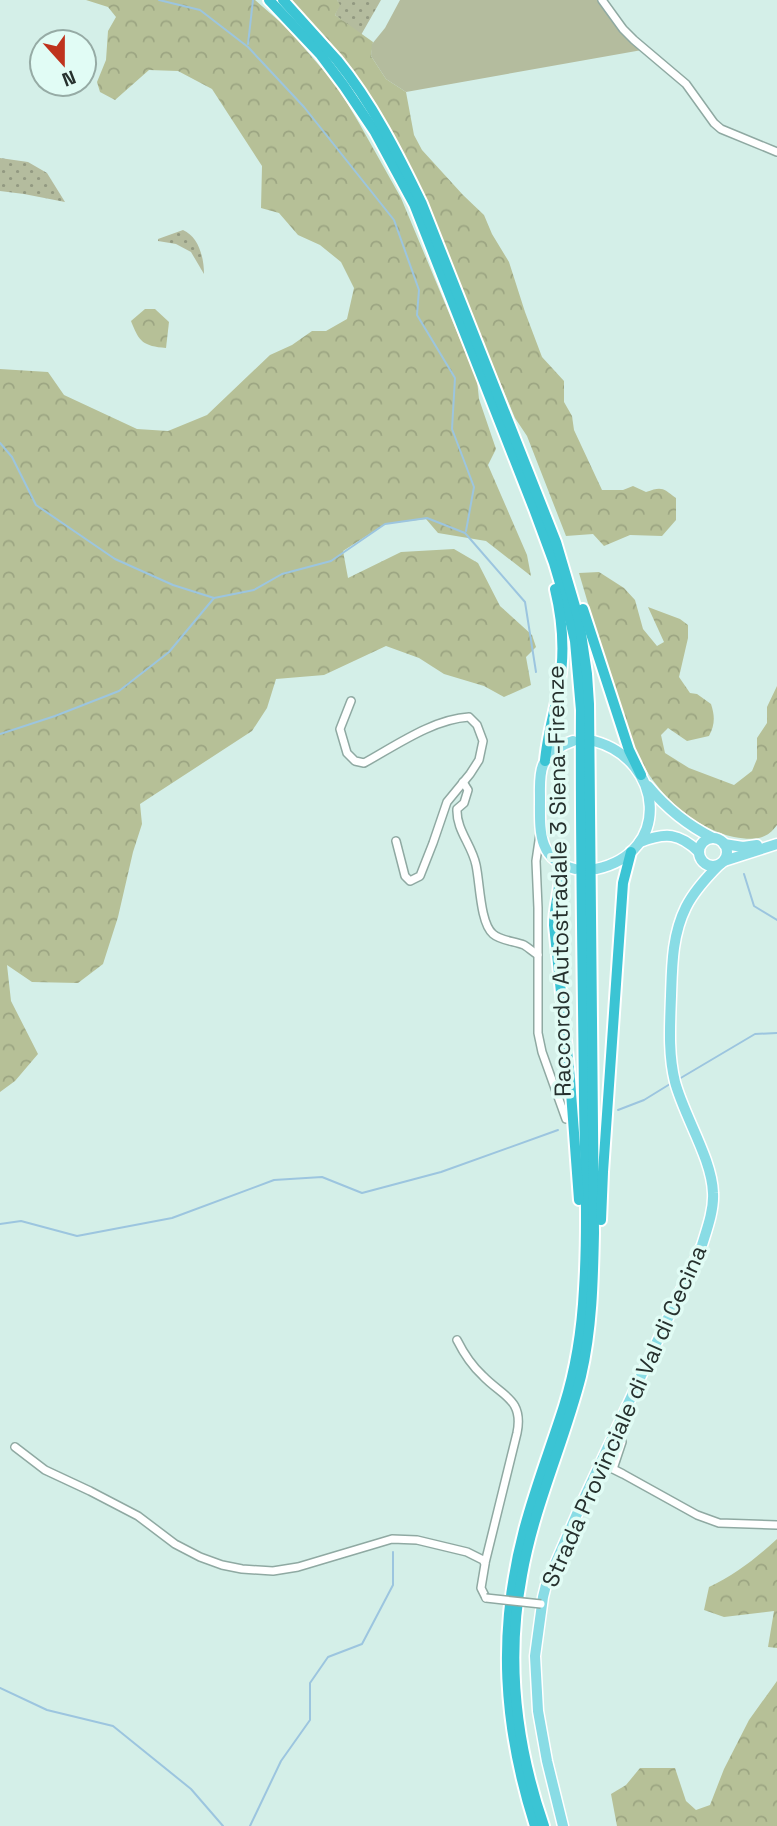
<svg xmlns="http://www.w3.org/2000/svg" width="777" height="1826" font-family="'Space Grotesk',sans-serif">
<defs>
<pattern id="grass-dots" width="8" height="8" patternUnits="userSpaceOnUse" patternTransform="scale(1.75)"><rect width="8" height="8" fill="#b4bc9e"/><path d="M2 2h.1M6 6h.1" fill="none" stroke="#929981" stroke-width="1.8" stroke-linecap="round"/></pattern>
<pattern id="forest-crowns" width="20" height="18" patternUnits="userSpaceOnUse" patternTransform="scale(1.75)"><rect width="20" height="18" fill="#b6c097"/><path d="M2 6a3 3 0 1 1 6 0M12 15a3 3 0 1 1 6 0" fill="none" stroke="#9ca582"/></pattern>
</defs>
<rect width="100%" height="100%" fill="#d4efe8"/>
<g fill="url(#grass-dots)">
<path d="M337,0H381L361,35L335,15L339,5Z"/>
<path d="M0,158L28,162L47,173L65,202L24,194L0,191Z"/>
<path d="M183,230C199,237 204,258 204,274L191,252L176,244L158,241V239Z"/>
</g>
<g fill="url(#forest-crowns)">
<path d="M86,0H255L286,27L337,86L359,123L401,198L477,380L479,399L496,449L488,465L527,555L531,576L486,541L438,533L426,519L385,524L343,551L348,578L401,552L454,549L478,563L500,606L532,635L536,647L526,657L531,685L504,697L484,686L444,674L419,658L386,646L324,675L276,679L267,708L252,731L140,804L142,824L133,852L118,917L103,964L78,983L32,982L7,965L11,1001L38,1054L15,1081L0,1092V369L48,372L64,395L137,429L168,431L207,415L270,355L292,345L312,331H326L347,319L354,288L341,262L320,245L298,235L279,213L261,208L262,166L212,89L178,71L149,70L115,100L100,92L97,82L106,60L108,31L116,17L108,7Z"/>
<path d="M290,0H337L340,5L335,15L373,42L371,56L386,79L406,92L414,135L422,150L463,195L484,215L492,234L509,262L525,312L542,357L564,381V402L572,416L574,430L602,490H623L633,486L646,492C662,486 663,488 676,498V520L662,536L630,535L604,546L593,534L566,536L527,436L515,418C496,372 476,327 458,280C438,229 419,178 391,130C362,83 327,41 290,0Z"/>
<path d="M145,309H155L169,322L166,348C143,346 139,342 131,321Z"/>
<path d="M599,572L624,588L635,600L643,629L657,646L664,642L648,607L680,619L688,625V638L679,677L690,693L697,694L711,704C715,716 715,725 709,736L687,741L668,728L661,735L665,753L689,768L734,785L752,771L757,759V738L767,723V707L777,686V825C766,841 752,840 734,837C693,828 657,794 639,757C629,737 622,707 615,686C602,649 590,611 579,573Z"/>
<path d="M777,1539V1648L768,1647L774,1611L724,1617L704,1610L709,1587C735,1575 756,1558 777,1539Z"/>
<path d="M777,1681V1826H617L611,1794L626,1785L640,1768H675L686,1801L696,1810L710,1805L724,1769L749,1720Z"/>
</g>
<path fill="#b4bc9e" d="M400,0H600L642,50L406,92L386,79L371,56L372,44L385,28Z"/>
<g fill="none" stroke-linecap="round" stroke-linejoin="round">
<g stroke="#9cc5df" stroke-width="2">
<path d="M159,0L200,10L248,47L304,107L394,220L419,290L417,315L455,378L452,429L474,487L466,531"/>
<path d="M248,44L253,0"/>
<path d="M0,443L12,457L36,505L115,559L173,585L214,598"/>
<path d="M0,734L55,716L119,691L169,652L214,598L254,590L282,574L331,561L385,524L427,518L465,533L525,602L536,672"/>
<path d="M744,874L754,906L777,920"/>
<path d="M679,1079L755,1034L777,1033"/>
<path d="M618,1110L644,1100L670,1084"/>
<path d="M0,1224L21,1221L77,1236L172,1218L274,1180L322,1177L362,1193L441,1172L558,1130"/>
<path d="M0,1688L47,1710L113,1726L191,1789L223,1826"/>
<path d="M250,1826L281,1761L310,1720V1683L328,1657L362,1644L393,1585V1552"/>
</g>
<defs>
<g id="minor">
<path d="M602,0L623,29L634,40L686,84L714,123L721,129L777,152"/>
<path d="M351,701L340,729L347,753L355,761L364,763C395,746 433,719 469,717L477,725L483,741L479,760L470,774L447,802L433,843L420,876L410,881L405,876L396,841"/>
<path d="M463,782L468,790L464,803L457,809C456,830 472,845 476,865C480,883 480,923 493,934C501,941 515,941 524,945C529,948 533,952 538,955"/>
<path d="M540,834L536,861L538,908V1033L542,1052L566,1119"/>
<path d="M457,1340C464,1354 472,1366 483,1376C502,1396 524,1399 517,1433L485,1563"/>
<path d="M614,1434L620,1436L622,1442L613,1469L623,1474L697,1515L719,1523L777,1525"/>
<path d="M15,1447L45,1470L90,1491L138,1516L175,1544L200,1557L222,1565L242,1569L273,1571L298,1567L392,1539L417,1540L467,1552L483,1560L485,1564L481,1588L486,1598"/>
</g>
<g id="major">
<path d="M573,741C561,745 549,752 543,765C539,775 540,787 540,798C540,831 537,860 575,869"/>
<path d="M594,741C664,760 672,853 596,869"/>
<path d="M648,786C667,809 687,825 713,838"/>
<circle cx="713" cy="852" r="14"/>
<path d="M640,842C666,832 679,833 699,852"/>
<path d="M724,844L743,847L757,845"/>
<path d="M724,861L777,844"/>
<path d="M563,1826L547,1761L538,1711L535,1656L543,1597L546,1585L580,1507L702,1245C707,1229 714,1210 713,1193C712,1159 684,1116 675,1082C668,1054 670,1025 671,996C672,966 672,935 686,907C694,891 706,878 719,865"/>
</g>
<g id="highway">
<path d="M269,0L320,54L344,86L375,132L414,204L534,509L554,563L567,607L575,641L581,710C580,840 583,971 584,1101C585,1164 588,1227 584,1289C582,1328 576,1368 564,1406C551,1447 535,1488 524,1530C497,1632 503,1726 535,1826"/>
<path d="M283,0C301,20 319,40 337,60C372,103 398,154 422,204L556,542L579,620L587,674L589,704L594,1233C593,1281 592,1329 581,1376C564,1443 534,1506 522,1575C506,1660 516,1745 544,1826"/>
<path d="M583,609L629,750L641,775"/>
<path d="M545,761C547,736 555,711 559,686C565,654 563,622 555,589"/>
<path d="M560,865C562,885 554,904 554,925L570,1079L579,1200"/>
<path d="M601,1220L603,1172L623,883L631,852"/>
</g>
</defs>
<use href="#minor" stroke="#8fa9a2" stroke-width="10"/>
<use href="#major" stroke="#fff" stroke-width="13"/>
<use href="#highway" stroke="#fff" stroke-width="14"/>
<use href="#minor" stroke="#fff" stroke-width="7"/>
<use href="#major" stroke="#89dce5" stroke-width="10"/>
<use href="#highway" stroke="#3bc4d4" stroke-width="10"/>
<defs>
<path id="minor-bridge" d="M486,1598L541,1604"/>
</defs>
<use href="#minor-bridge" stroke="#8fa9a2" stroke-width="10" stroke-linecap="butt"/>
<use href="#minor-bridge" stroke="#fff" stroke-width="7"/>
</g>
<g text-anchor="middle" stroke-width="7" stroke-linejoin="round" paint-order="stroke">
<g font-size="23" fill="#26312e" stroke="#e1fcf5">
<text transform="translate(559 881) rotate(-91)" y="8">Raccordo Autostradale 3 Siena-Firenze</text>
<text transform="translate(624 1416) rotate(-66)" y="8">Strada Provinciale di Val di Cecina</text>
</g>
</g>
<g transform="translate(63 63) rotate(159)"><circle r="33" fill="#e1fcf5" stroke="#96aba5" stroke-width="2"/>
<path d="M0-5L12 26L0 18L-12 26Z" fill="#bf331d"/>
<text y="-10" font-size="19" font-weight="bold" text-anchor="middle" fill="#26312e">N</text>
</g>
</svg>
